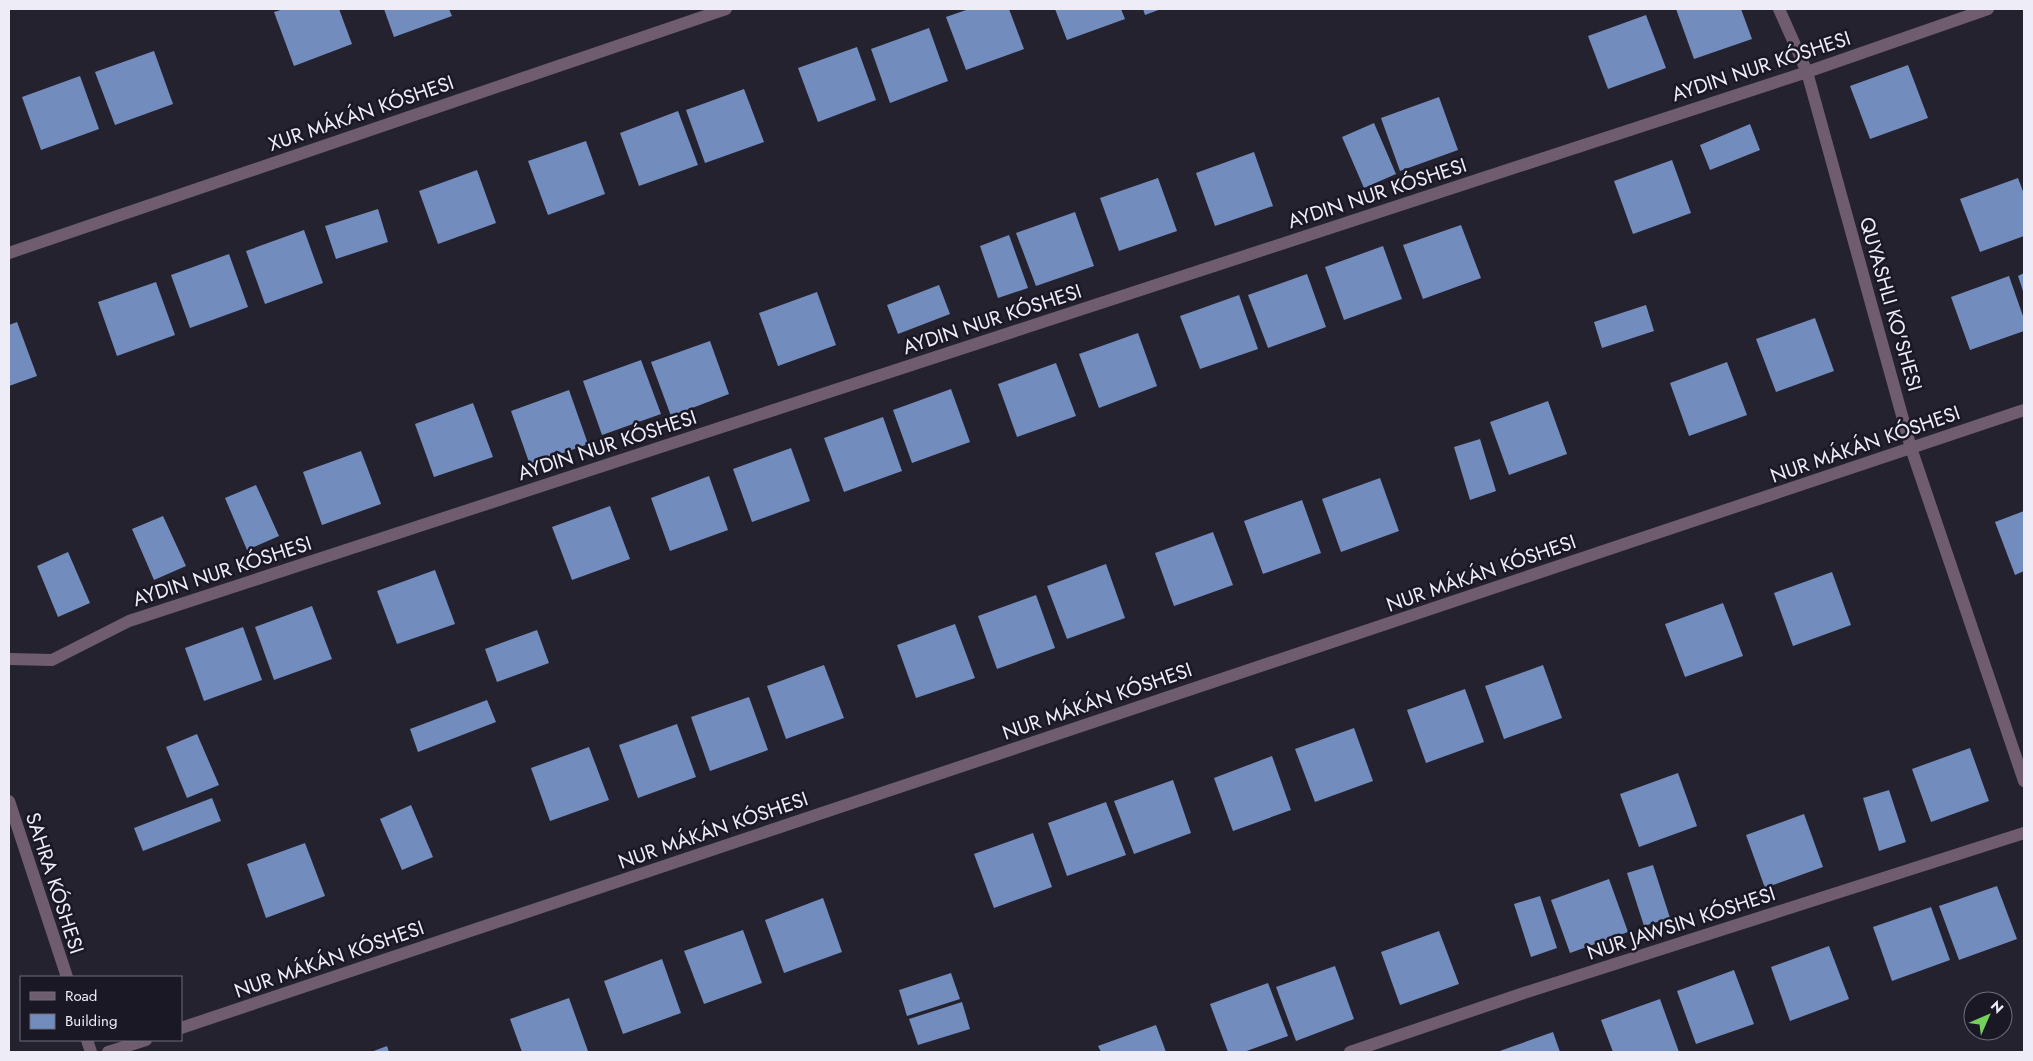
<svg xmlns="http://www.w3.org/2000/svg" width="2033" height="1061" font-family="Jost,sans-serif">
<rect width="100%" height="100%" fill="#252230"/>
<g fill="#738cbe">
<path d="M284,9H339L352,44L294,66L274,12Z"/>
<path d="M384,9H449L452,16L394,37Z"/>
<path d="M969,9H1009L1024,49L966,70L946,17Z"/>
<path d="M1055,9H1121L1125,19L1067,40Z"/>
<path d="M1143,9H1161L1145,15Z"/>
<path d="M1676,9H1741L1752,39L1694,59Z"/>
<path d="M1646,15L1666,68L1608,89L1588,36Z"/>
<path d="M929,28L948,81L890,103L871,49Z"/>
<path d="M857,47L876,100L818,122L798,68Z"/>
<path d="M154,51L173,104L115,125L95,72Z"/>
<path d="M1908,65L1928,118L1870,139L1850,86Z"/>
<path d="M80,76L99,129L41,150L22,97Z"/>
<path d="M744,89L764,142L705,163L686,110Z"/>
<path d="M1439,97L1458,150L1400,171L1381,118Z"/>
<path d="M678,111L698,165L639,186L620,133Z"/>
<path d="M1374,123L1396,174L1364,188L1342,137Z"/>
<path d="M1750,124L1760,150L1710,170L1700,145Z"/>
<path d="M586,141L605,194L548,215L528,161Z"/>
<path d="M1254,152L1273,206L1215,226L1196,173Z"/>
<path d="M1672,160L1691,213L1633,234L1614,181Z"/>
<path d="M477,170L496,223L438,244L419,191Z"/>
<path d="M1158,178L1177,231L1119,251L1100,198Z"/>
<path d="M2018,178L2024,194V236L1980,252L1960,199Z"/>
<path d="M378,209L388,242L336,259L325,226Z"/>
<path d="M1075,212L1094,266L1036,286L1016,233Z"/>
<path d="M1461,225L1481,278L1423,299L1403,245Z"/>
<path d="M304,230L323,283L265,304L246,251Z"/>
<path d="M1009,235L1028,288L998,298L980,246Z"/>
<path d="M1383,246L1402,299L1344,320L1325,267Z"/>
<path d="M229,254L248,307L190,328L171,275Z"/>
<path d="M2024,273V294L2018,276Z"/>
<path d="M1307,274L1326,327L1268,348L1248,295Z"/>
<path d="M2009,276L2024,319V331L1970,350L1951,297Z"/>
<path d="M156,282L175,335L117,356L98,302Z"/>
<path d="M939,285L950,314L898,334L887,305Z"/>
<path d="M817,292L836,345L778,366L759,313Z"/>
<path d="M1239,295L1258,349L1200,369L1180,316Z"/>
<path d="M1646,305L1654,331L1602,348L1594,322Z"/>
<path d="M1815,318L1834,371L1776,392L1756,339Z"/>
<path d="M17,322L37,376L9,386V325Z"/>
<path d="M1138,333L1157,386L1099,408L1079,354Z"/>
<path d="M710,341L729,394L671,416L651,362Z"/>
<path d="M641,360L661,414L602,435L583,381Z"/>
<path d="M1727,362L1747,415L1689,436L1670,383Z"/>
<path d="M1056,363L1076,416L1017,437L998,384Z"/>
<path d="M951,389L970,442L912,463L893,410Z"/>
<path d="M569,390L588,444L530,465L511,411Z"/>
<path d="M1548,401L1567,454L1509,475L1490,422Z"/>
<path d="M473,403L493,457L434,477L415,424Z"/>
<path d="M883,417L902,471L844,492L824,438Z"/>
<path d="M1480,439L1496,491L1470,500L1454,447Z"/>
<path d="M791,448L810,501L752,522L733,469Z"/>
<path d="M361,451L381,504L322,525L303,472Z"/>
<path d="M709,476L728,530L670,551L651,498Z"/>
<path d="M1380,478L1399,531L1341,552L1322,499Z"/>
<path d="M256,485L279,536L247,550L225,498Z"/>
<path d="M1302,500L1321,553L1263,574L1244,521Z"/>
<path d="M610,506L630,559L572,580L552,527Z"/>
<path d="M2024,511V571L2015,575L1995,522Z"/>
<path d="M163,516L186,566L154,580L132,529Z"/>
<path d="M1213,532L1233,585L1174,606L1155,553Z"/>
<path d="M68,552L90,603L58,617L37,566Z"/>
<path d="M1106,564L1125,618L1067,639L1047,586Z"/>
<path d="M435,570L455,624L397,644L377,591Z"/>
<path d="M1832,572L1851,625L1793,646L1774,593Z"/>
<path d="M1036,595L1055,648L997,669L978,616Z"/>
<path d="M1723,603L1743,656L1685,677L1665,624Z"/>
<path d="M312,606L332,659L274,680L255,627Z"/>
<path d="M955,624L975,678L916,698L897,645Z"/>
<path d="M243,627L262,680L204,701L185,648Z"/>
<path d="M537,630L549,663L497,682L485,649Z"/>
<path d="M824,665L844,718L786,739L767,686Z"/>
<path d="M1543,665L1562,718L1504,739L1485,686Z"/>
<path d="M1465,689L1484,742L1426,763L1407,710Z"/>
<path d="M749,697L768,750L710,771L691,717Z"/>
<path d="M487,700L496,722L418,752L410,729Z"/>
<path d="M677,724L696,777L638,798L619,745Z"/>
<path d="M1354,728L1373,781L1315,802L1295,749Z"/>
<path d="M197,734L219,785L187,798L166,747Z"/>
<path d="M589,747L609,800L550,821L531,768Z"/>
<path d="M1970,748L1989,801L1931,822L1912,769Z"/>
<path d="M1272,756L1291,810L1233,831L1214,778Z"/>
<path d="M1678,773L1697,826L1639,847L1620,794Z"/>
<path d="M1173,780L1191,833L1134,854L1114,801Z"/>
<path d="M1889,790L1906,842L1879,851L1863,798Z"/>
<path d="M212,798L221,821L143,851L134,828Z"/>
<path d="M1106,802L1126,855L1067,876L1048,823Z"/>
<path d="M411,805L433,857L402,870L380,819Z"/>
<path d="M1804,814L1823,867L1765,888L1746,835Z"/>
<path d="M1033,833L1052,887L994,908L974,854Z"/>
<path d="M305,843L325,896L266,918L247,864Z"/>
<path d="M1653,865L1670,918L1644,926L1627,873Z"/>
<path d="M1609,879L1628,932L1570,953L1551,900Z"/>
<path d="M1997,886L2017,939L1959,960L1939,906Z"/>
<path d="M1540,896L1557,948L1531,957L1514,904Z"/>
<path d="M823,898L842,952L784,973L765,920Z"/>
<path d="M1931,907L1950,960L1892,981L1873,927Z"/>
<path d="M743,930L762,983L704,1004L684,951Z"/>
<path d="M1439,931L1459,984L1400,1005L1381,952Z"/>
<path d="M1829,946L1849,999L1790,1021L1771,967Z"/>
<path d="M662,959L681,1013L623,1034L604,981Z"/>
<path d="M1335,966L1354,1019L1296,1041L1276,987Z"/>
<path d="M1734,970L1754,1024L1696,1044L1677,991Z"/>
<path d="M951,973L960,999L907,1016L899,990Z"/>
<path d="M1268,983L1288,1036L1244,1052H1228L1210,1004Z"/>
<path d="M569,998L588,1051L522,1052L510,1019Z"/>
<path d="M1660,999L1679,1052H1613L1601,1020Z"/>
<path d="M962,1002L970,1029L918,1045L909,1019Z"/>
<path d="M1156,1025L1166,1052H1101L1098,1046Z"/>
<path d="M1553,1032L1560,1052H1497Z"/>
<path d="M387,1046L389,1052H371Z"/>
</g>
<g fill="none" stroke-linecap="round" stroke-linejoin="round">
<g stroke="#6f5d6f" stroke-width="12">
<path d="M1779,9L1807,72L1911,448L2024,781"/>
<path d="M9,253L726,9"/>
<path d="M9,659L52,660L129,621L1807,72L1988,9"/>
<path d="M9,801L67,977"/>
<path d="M181,1028L2024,410"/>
<path d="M87,1040L91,1052"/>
<path d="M108,1052L146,1040"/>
<path d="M1350,1052L1521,994L2024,833"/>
</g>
</g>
<g text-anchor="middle" stroke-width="5" stroke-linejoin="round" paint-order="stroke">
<g font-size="20" fill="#eeecf6" stroke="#1b1826">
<text transform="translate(1761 66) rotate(-18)" y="7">AYDIN NUR KÓSHESI</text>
<text transform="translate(361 113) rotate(-19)" y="7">XUR MÁKÁN KÓSHESI</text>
<text transform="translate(1377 193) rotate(-18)" y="7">AYDIN NUR KÓSHESI</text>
<text transform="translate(1891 304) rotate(74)" y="7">QUYASHLI KO'SHESI</text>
<text transform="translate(992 319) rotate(-18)" y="7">AYDIN NUR KÓSHESI</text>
<text transform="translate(1865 444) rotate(-19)" y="7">NUR MÁKÁN KÓSHESI</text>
<text transform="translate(607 445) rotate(-18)" y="7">AYDIN NUR KÓSHESI</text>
<text transform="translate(222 571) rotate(-18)" y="7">AYDIN NUR KÓSHESI</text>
<text transform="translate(1481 573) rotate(-19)" y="7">NUR MÁKÁN KÓSHESI</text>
<text transform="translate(1097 701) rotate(-19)" y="7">NUR MÁKÁN KÓSHESI</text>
<text transform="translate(713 830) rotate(-19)" y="7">NUR MÁKÁN KÓSHESI</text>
<text transform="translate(55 883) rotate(72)" y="7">SAHRA KÓSHESI</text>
<text transform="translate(1681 923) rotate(-18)" y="7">NUR JAWSIN KÓSHESI</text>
<text transform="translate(329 959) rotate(-19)" y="7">NUR MÁKÁN KÓSHESI</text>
</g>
</g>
<rect width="2033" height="1061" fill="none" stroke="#eeecf6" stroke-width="20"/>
<rect x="20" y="976" width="162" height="65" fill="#1b1826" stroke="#6f6d79"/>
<rect x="30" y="992" width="25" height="8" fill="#6f5d6f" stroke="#6f6d79"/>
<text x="65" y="1001" font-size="15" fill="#eeecf6">Road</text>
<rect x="30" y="1014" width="25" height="15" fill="#738cbe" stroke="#6f6d79"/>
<text x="65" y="1026" font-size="15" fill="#eeecf6">Building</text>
<g transform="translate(1988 1016) rotate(45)"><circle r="24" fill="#1b1826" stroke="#6f6d79"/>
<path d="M0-4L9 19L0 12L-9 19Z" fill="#74d25b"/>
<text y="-8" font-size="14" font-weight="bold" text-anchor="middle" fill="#eeecf6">N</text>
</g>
</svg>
